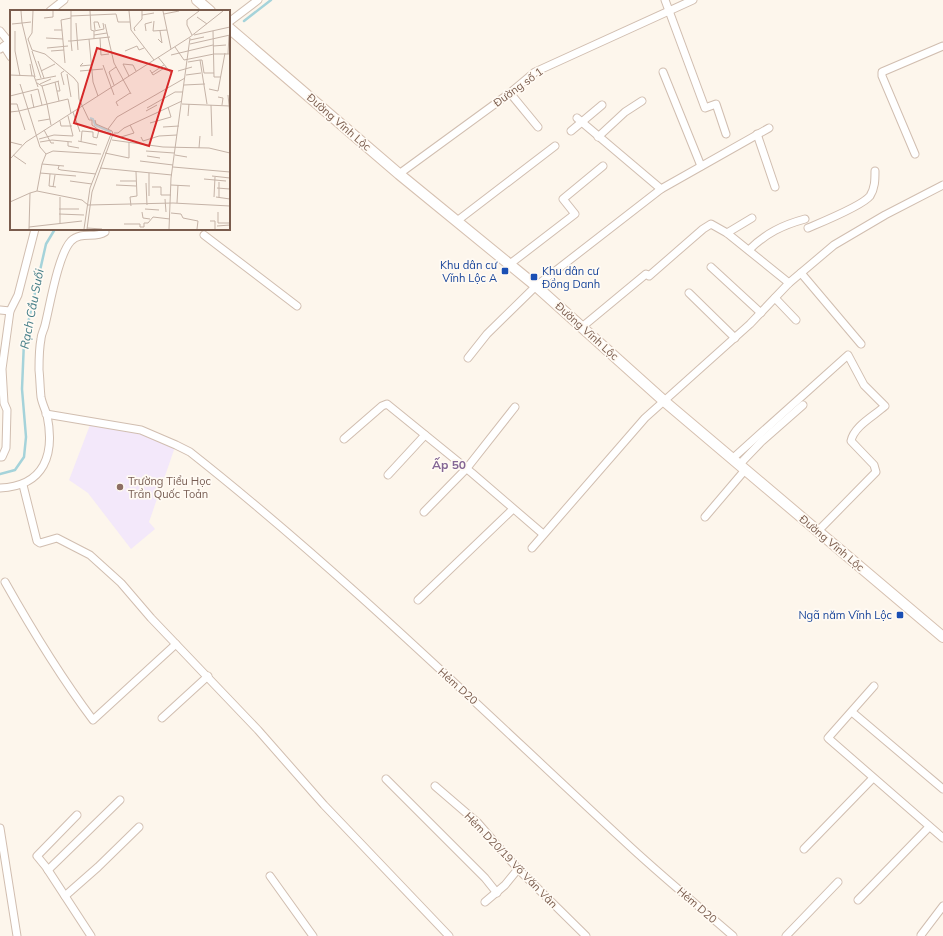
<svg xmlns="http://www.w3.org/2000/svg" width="943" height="936" font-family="Mulish,sans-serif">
<rect width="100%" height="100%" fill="#fdf6ec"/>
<path fill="#f3e8fa" d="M90,425L140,433L175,447L149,522L155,529L131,549L88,493L69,480Z"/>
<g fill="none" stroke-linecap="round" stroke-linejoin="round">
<g stroke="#a5d3da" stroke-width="2.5">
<path d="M244,21L271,0"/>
<path d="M0,474L15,470L24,457L26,437L22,389L24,341L46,244L55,229"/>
</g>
<defs>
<g id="minor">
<path d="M665,0L705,108L716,104L726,134"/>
<path d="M50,11L64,0"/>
<path d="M229,22L258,0"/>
<path d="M0,31L9,42"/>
<path d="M4,46L11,57"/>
<path d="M0,49L11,41"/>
<path d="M663,72L701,166"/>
<path d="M510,93L538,127"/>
<path d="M577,118L661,189"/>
<path d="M571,131L602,105"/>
<path d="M757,134L775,187"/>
<path d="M598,137L625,112L642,101"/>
<path d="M915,154L882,76V72L943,46"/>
<path d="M399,174L510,93L535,72L693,0"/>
<path d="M457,221L555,146"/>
<path d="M808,228C822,222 862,206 870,196C875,188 875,180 875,171"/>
<path d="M727,233L752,218"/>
<path d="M204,235L297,306"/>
<path d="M749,250C766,233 783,225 805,219"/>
<path d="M510,264L575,214L563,199L603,166"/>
<path d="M711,267L761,313"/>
<path d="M801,273L861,344"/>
<path d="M689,293L735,338"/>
<path d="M775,298L796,320"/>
<path d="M0,310L10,311"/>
<path d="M582,327L646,274L649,276L703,229L711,224L727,233L789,283"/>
<path d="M468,358L487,334L536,286L661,189L769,128"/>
<path d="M46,414L141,430L176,445L190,452C342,572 480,708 623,840C658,873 696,904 733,936"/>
<path d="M344,439L382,406L387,404L472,473L543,534"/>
<path d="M0,457H2L6,448L7,410L4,403L2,369L10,311L18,295L35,229"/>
<path d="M732,459L848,355L864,385L885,406C874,416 854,426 851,441L874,465L876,472L818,531"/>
<path d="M739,465L762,441L803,405"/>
<path d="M388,475L425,435"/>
<path d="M23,485L37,541L40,543L57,538L90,555L121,583L151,618L258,730L324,805L449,936"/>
<path d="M0,488C45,486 55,454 47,415C45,409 42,403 41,397C40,388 40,379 39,370C39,360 39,349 41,339C41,334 44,330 45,325C50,305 58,255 71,241C81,231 95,239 105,232"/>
<path d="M424,512L467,468L515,407"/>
<path d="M705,517L745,470"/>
<path d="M532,548L645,418L750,324L789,283L834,245L885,215L943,185"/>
<path d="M5,582C32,630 60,676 93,720L176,644"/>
<path d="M418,600L513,509"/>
<path d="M874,686L828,738L943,838"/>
<path d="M852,712L943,789"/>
<path d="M162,718L208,676"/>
<path d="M386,779L485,878L497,893"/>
<path d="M435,786L478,823L518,869L586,936"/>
<path d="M77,815L37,856L46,867L91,936"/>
<path d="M0,828L17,936"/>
<path d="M804,849L873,778"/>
<path d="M48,870L120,800"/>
<path d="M270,876L313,936"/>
<path d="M65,896L98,867L139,827"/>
<path d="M858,900L929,827"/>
<path d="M485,902L505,885L518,869"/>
<path d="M921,935L943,906"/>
<path d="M786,936L838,882"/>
</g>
<g id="secondary">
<path d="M197,0L210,11"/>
<path d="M229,28L399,174L536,286L664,401L943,637"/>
</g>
</defs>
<use href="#minor" stroke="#d1beb0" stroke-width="9"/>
<use href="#secondary" stroke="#d6c0b0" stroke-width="12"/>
<use href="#minor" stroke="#fff" stroke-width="7"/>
<use href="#secondary" stroke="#fff" stroke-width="10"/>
</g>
<g fill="#1a4fb4" stroke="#fffaf3" stroke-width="1.5">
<rect x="501" y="267" width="8" height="8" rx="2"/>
<rect x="530" y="273" width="8" height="8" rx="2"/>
<rect x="896" y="611" width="8" height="8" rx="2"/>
</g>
<circle fill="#8d6e63" stroke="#fffaf3" stroke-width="1.5" cx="120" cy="487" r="4"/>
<g text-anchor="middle" stroke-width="3.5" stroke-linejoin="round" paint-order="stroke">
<g font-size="11" fill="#7a5c4d" stroke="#fffaf3">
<text transform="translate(518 87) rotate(-36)" y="4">Đường số 1</text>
<text transform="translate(339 122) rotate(41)" y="4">Đường Vĩnh Lộc</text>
<text transform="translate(587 331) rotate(42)" y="4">Đường Vĩnh Lộc</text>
<text transform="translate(832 543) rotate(40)" y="4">Đường Vĩnh Lộc</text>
<text transform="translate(458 686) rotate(42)" y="4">Hẻm D20</text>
<text transform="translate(511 860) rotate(46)" y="4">Hẻm D20/19 Võ Văn Vân</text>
<text transform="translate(697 905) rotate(41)" y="4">Hẻm D20</text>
</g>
<g font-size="11" fill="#164399" stroke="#fffaf3" text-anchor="end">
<text x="497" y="269">Khu dân cư<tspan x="497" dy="13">Vĩnh Lộc A</tspan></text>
<text x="542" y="275" text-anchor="start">Khu dân cư<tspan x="542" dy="13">Đồng Danh</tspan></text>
<text x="892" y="619">Ngã năm Vĩnh Lộc</text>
</g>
<g font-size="11" fill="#785e54" stroke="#fffaf3" text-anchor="start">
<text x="128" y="485">Trường Tiểu Học<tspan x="128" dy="13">Trần Quốc Toản</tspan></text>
</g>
<g font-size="12" font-style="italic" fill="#437c86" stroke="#fffaf3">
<text transform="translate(32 309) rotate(-79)" y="4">Rạch Cầu Suối</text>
</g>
<g font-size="12" font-weight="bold" fill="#846695" stroke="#fffaf3">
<text x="449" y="469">Ấp 50</text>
</g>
</g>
<g transform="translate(10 10)">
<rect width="220" height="220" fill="#fdf6ec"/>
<path fill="none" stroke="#bfe3e8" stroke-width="2" d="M80,108L83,109L85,115L101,122"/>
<path fill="none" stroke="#c5b3a7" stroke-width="1" d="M23,1L22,23L18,29L22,40L35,44L64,68L68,73L69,89L79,110H82V115L89,120L101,124L80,178L74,219M61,1V31L100,27M80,1L81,20L84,21M119,1L121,20L144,50M153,1L161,39M154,4L169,1M132,5L144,3M61,6L106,4L108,12H120M187,7L197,14M34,8L43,7V1M144,11L143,21L157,20M21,12L12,13L25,67M66,13L68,40M2,14L12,13L11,1M95,14L104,53L121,84M44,20H52L55,53M52,20L51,10L61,8M85,20L84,12H88L90,18M5,21V41L10,66M125,21L124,18L132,9V1M136,21L135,14L142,12M203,21L204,67H211M84,25L97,23M182,25L177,15V10L189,1M184,25L220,17M36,28L53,29M90,28L91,45L99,44M79,29L83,72L88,86M84,29V21L94,19L93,13M148,29L152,33L150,21M180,30L194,27M58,31H61L62,41M180,34L220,25M203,36L216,35M165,37L174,50L204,44H220M37,38L58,36M22,41L31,68M41,41L54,40M115,41L127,36L129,40L134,38M218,44L219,25M161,45L203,35M148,47L161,63M190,50L197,94M190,50H192L194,63H204M28,51L34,68M178,52L190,50M73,53L70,56L81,55M20,54L22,66M93,55L104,85M140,60L143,65L156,57M31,61L45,54M54,61L51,63L54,75M70,61L93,59M168,61L182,57M142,63L154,55M57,64L61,87M0,65L24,66L28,77M176,65L191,63M119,66L113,54L123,55L126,61M26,70L46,66M45,72L49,91M27,73L32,76L37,94L58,89L61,103M10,74L30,137L36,144L32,154L27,181L20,183L19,219M30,74L41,69M104,75L99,62L106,57M174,75L195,74M32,76L49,71M28,79L32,95M199,79L208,81L215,43M47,81H50L48,71M21,84L24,98M218,85L220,105M0,86L28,79M208,87L213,88L212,95M0,94H7L9,101L37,94L41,115M172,94L220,96M201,95L202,126M108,96L106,92L120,83M137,98L165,82H173M136,101L147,95M0,102L9,101L15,120M63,102L70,122M178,106L179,94M28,111L40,109M50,111L51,116H62M140,113L161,107L158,97M153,117L169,116M98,119L107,107L175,68M34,120L41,133H44M104,123H108L114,118L172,91M111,127L124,123L120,115M131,127L133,131L149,126L167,125M29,129L44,125L63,126L58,106M102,130L153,137L199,138L220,143M68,131L87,135M0,132L12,135M30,132L42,130L62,132M58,132V136L69,138M71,132L72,121L83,122V127L87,128L89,120M189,138L190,126M136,141L164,143M95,143L119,148V132M36,144L43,141L91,144M3,145L16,154M165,145L177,147M137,146L150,148M0,149L16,132L180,27L213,1M130,151L163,155M32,154L54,156M49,156L48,159L51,160L86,164M163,157L220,162M90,158L162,165M30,163L66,166M40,164L39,176L46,177M202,166L220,168M194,169L216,171M60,171L82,174M110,171H126M136,173L137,195M106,175L126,176M161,175L180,176M43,177L45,165M142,177H151V185H161M207,178L220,179M27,181L72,190L78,195L163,193L220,196M139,186V163M204,187L205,167M206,187L220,189M209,187V172M155,189L156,202M0,192L20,183M167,193L168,175M121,196L120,187L127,186L126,162M49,199H69M135,199L149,200M132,202L133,208L140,209M208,202V213H220M161,203L171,204L173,208L188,211L187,219M49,204L74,205M200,211H205V219M50,213V187M114,214H130V217H134V213H138L143,207L160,209M207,216L220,215M19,217L72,211M77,218L92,219M77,219L82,182L103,124L102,121L86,114L85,110M159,219L161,168L180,28"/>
<path fill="#d62828" fill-opacity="0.15" stroke="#d62828" stroke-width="2" d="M87,38L162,61L139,136L64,113Z"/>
<rect width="220" height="220" fill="none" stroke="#7a5c4d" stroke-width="2"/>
</g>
</svg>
